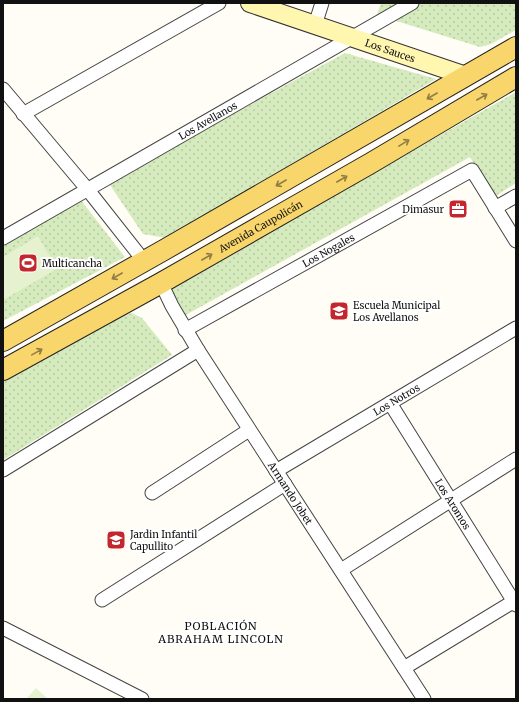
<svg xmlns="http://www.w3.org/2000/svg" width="519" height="702" font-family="Merriweather,serif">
<defs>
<pattern id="green-dots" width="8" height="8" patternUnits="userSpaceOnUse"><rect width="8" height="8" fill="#d5ebbd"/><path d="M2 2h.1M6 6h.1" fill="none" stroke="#b6c8a1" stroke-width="1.8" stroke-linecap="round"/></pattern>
</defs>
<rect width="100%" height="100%" fill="#fffdf5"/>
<g fill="url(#green-dots)">
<path d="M381,3H516V30L491,44L480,47L377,15Z"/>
<path d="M345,53L436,79L166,238L143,234L108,182Z"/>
<path d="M516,92V183L494,197L470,157L184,316L168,290Z"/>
<path d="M80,199L125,257L3,321V244Z"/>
<path d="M132,313L142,318L172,355L3,460V376L122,316Z"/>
</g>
<g fill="#e6f2cf">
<path d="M38,236L57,269L3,300V257Z"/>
<path d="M36,688L48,699H26Z"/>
</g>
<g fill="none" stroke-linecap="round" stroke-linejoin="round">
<defs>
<g id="street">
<path d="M315,25L322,3"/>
<path d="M3,89L88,190L144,261"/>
<path d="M23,114L219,3"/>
<path d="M495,208L516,196"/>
<path id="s1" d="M3,238L412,3"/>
<path id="s2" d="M161,283L172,306L198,350L424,699"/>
<path id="s3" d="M185,330L472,170L516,241"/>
<path id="s4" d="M390,403L516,605"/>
<path d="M3,470L198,350"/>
<path id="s5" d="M276,471L516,328"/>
<path d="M152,493L249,430"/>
<path d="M341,570L516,459"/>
<path d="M102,600L285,484"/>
<path d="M3,628L142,699"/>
<path d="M404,668L516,600"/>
</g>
<g id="secondary">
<path id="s6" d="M250,3L466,76"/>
</g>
<g id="primary">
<path d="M3,341L164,250L516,47"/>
<path id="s7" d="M3,370L161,283L371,163L516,77"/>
</g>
</defs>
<use href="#street" stroke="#444" stroke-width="15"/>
<use href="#secondary" stroke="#333" stroke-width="20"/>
<use href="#primary" stroke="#222" stroke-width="22"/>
<use href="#street" stroke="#fff" stroke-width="13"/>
<use href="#secondary" stroke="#fff6b0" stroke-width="18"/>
<use href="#primary" stroke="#f9d66b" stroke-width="20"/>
</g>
<defs><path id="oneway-shaft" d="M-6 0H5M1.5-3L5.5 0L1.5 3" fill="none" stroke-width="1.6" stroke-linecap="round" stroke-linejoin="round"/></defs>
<g stroke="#917d42">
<use href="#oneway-shaft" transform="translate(432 96) rotate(150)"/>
<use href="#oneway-shaft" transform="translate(482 97) rotate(-30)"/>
<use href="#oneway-shaft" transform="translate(404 143) rotate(-31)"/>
<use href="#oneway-shaft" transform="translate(342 179) rotate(-30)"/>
<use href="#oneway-shaft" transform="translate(281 183) rotate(150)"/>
<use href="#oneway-shaft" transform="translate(207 257) rotate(-30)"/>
<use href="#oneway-shaft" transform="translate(117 276) rotate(150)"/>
<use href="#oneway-shaft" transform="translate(37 352) rotate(-29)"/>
</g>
<defs>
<symbol id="office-square" viewBox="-11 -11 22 22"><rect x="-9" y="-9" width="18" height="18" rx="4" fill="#c4262e" stroke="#fff"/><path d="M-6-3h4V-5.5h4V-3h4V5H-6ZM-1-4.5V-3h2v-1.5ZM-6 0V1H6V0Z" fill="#fff"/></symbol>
<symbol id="stadium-square" viewBox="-11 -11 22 22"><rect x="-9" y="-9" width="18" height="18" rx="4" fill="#c4262e" stroke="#fff"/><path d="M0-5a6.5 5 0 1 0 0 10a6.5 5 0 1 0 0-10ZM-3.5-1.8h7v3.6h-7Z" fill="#fff"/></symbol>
<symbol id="school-square" viewBox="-11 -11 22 22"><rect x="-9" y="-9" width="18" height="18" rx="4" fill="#c4262e" stroke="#fff"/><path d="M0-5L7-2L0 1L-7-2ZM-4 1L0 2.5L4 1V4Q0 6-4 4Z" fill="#fff"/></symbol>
</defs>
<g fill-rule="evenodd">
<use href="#office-square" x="447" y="198" width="22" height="22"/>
<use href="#stadium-square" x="17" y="252" width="22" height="22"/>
<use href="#school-square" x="328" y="300" width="22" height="22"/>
<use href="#school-square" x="105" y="529" width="22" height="22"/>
</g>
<g text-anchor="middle" stroke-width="4" stroke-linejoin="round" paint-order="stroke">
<g font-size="10" fill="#111" stroke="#fff">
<text dy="4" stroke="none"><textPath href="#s6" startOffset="148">Los Sauces</textPath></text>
<text dy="4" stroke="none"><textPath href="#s1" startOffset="236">Los Avellanos</textPath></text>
<text dy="4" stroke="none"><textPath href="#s7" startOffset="295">Avenida Caupolicán</textPath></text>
<text dy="4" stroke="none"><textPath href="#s3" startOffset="164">Los Nogales</textPath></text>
<text dy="4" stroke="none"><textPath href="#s5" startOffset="140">Los Notros</textPath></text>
<text dy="4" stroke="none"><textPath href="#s2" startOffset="247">Armando Jobet</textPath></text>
<text dy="4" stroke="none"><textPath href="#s4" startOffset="119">Los Aromos</textPath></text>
</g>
<g font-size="10" fill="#111" stroke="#fff" text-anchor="start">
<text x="444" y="213" text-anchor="end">Dimasur</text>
<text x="42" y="267">Multicancha</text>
<text x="353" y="309">Escuela Municipal<tspan x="353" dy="12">Los Avellanos</tspan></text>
<text x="130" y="538">Jardin Infantil<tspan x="130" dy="12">Capullito</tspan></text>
</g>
<g font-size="11" letter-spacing="1" fill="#111" stroke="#fff">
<text x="221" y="630">POBLACIÓN<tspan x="221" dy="13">ABRAHAM LINCOLN</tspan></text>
</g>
</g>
<rect width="519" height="702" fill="none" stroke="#111111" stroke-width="8"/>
</svg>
